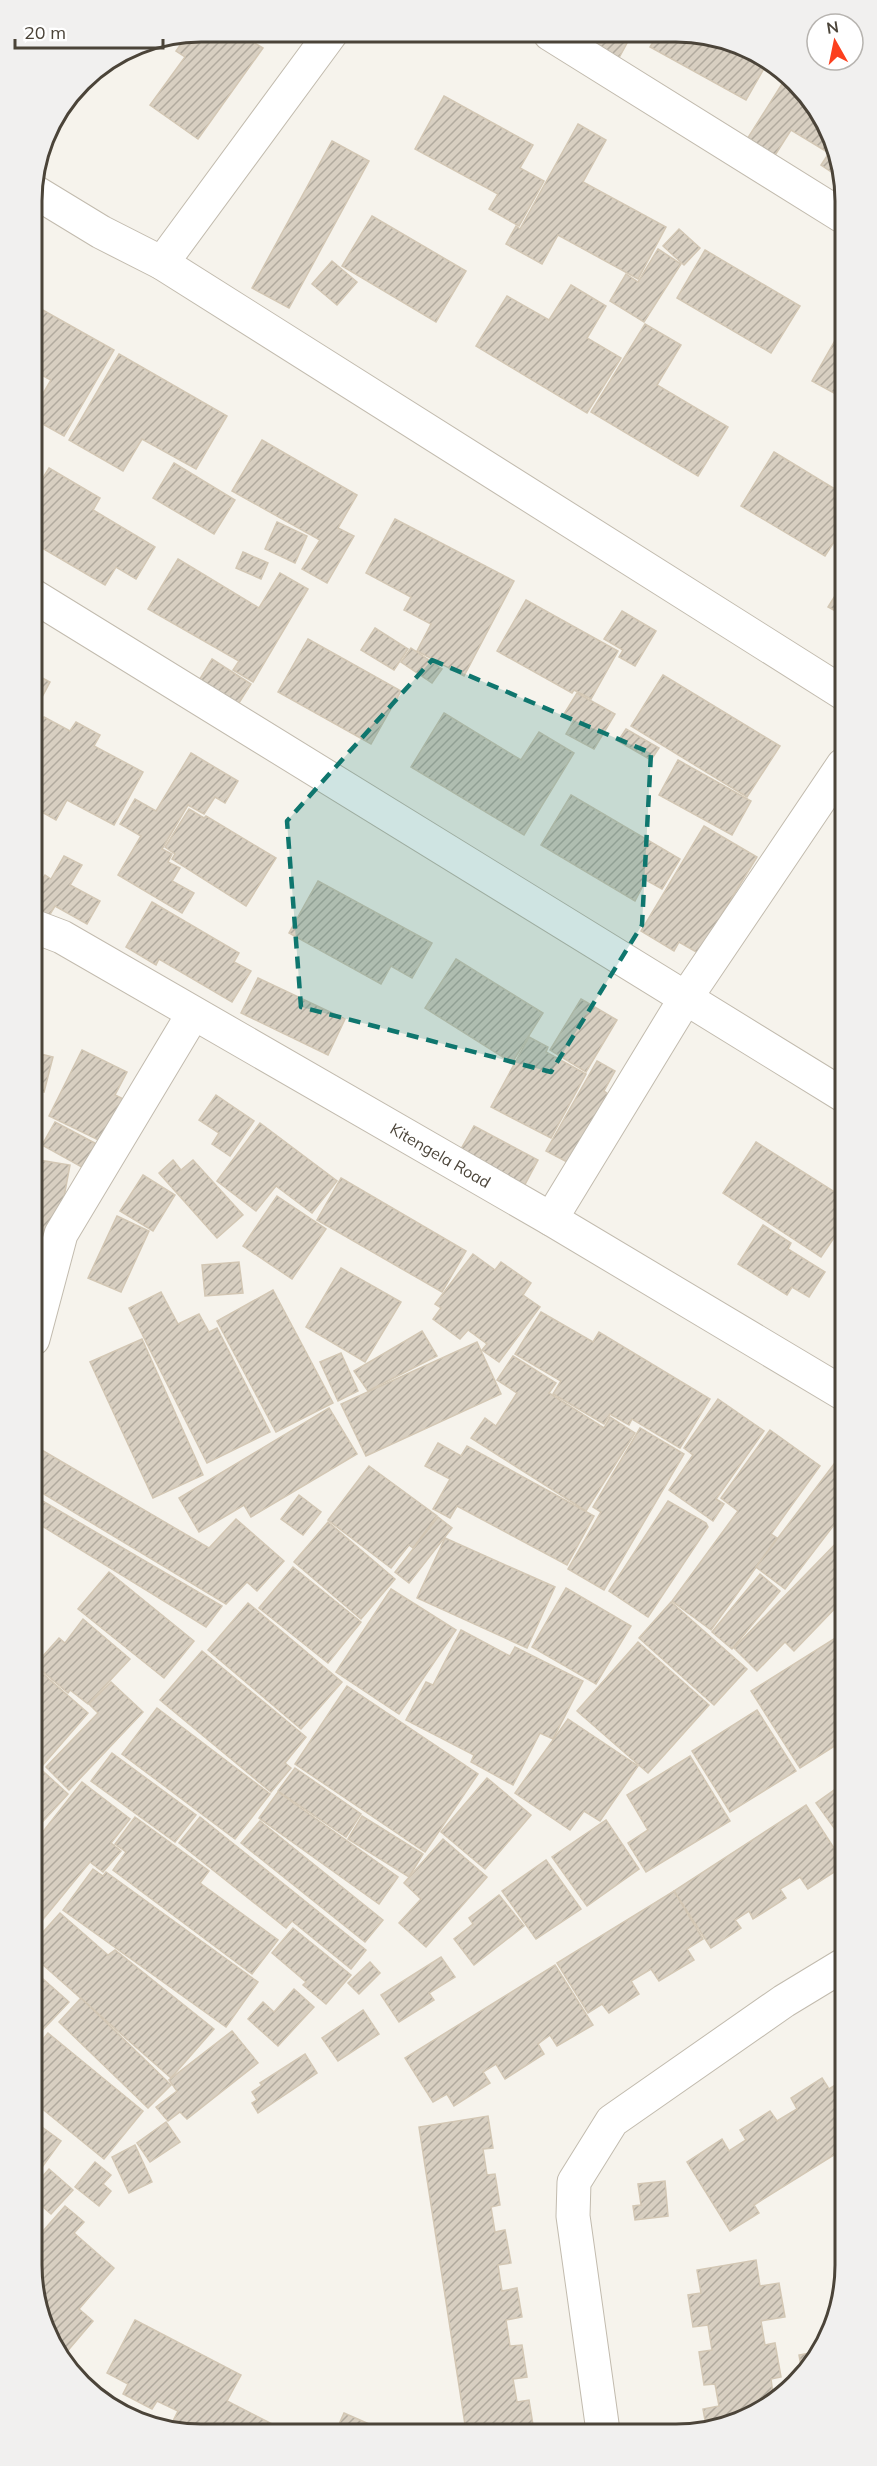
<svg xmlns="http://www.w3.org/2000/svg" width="877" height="2466" font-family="Mulish,sans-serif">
<defs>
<pattern id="building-hatch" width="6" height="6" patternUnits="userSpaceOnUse" patternTransform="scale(1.5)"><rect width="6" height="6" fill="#d8cfc1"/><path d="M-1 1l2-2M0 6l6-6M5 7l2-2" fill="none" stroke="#b1aa9e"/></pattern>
</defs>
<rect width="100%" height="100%" fill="#f6f3ec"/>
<g fill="url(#building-hatch)" stroke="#d3c7b4" stroke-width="1.5">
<path d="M201,32H261L253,42L263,48L198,139L150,105L185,57L176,51L188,34Z"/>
<path d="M594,34H632L615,65L585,49Z"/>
<path d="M658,34L710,35L766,65L746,100L650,47Z"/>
<path d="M787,76L796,81L842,167V179L821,165L829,153L791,130L772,160L744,144Z"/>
<path d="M444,96L533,145L520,168L544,181L519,226L489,209L498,194L415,149Z"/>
<path d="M578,124L606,140L583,182L666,227L638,279L558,235L542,264L506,244L516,226L520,229Z"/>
<path d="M332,141L369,161L289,308L252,288Z"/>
<path d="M372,216L466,271L436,322L342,266Z"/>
<path d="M679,229L700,248L684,265L663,246Z"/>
<path d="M658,249L681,264L644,322L610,301L626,274L638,282Z"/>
<path d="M705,250L800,306L771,353L677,298Z"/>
<path d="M332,261L357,282L337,305L312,284Z"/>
<path d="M571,285L606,306L587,338L621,358L587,413L476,346L507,296L549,320Z"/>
<path d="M32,304L114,350L64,436L32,418V412L51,380L32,370Z"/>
<path d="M645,324L681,345L657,385L728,427L698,476L591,412Z"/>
<path d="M841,330H842L843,398L812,381Z"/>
<path d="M119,354L227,416L196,469L142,439L123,471L69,440Z"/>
<path d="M262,440L357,495L338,528L354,536L327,583L302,569L320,540L232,491Z"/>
<path d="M774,452L843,494V528L825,556L741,506Z"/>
<path d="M174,463L235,500L214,534L153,498Z"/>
<path d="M49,468L100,498L93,510L155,547L136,579L116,567L105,585L32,542V495Z"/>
<path d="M395,519L514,581L464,676L417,651L431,624L404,610L411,597L366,573Z"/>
<path d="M277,522L307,536L295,563L265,549Z"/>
<path d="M243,552L268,563L261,579L236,568Z"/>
<path d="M178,559L259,608L280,573L308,589L253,682L233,670L239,661L148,609Z"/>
<path d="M843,583V615L828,607Z"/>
<path d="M526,600L618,651L591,699L574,690L572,693L497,651Z"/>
<path d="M622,611L656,631L635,666L619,657L623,650L604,639Z"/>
<path d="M375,628L408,649L394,670L361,650Z"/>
<path d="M308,639L401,691L371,744L278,692Z"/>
<path d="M411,648L442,669L432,683L401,662Z"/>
<path d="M212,659L251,684L237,706L198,682Z"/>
<path d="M33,673L50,682L33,714Z"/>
<path d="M663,675L780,746L747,797L631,726Z"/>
<path d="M577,693L615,714L594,749L566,734L574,720L564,714Z"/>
<path d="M444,713L521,760L539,732L574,753L524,835L411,767Z"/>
<path d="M44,717L70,731L76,722L100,735L94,746L143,772L114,825L67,800L56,820L33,807V733L35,734Z"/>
<path d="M626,729L659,748L651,760L618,741Z"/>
<path d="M191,753L238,781L225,803L215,797L204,814L188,805L162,849L172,854L168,862L180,868L172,881L194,893L182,913L118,875L141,836L120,824L135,799L156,811Z"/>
<path d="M678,760L751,801L732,835L659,795Z"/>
<path d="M571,795L680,859L662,889L646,880L635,901L541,845Z"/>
<path d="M189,809L204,818L206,816L276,858L246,906L172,859L175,854L165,847Z"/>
<path d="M704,826L757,857L698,953L679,942L674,951L641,931Z"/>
<path d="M64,856L82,865L70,885L100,901L87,924L55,906L49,916L33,907V895L45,875L51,879Z"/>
<path d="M318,881L432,943L412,978L391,966L381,984L289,933Z"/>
<path d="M152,902L239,953L234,962L251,971L232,1002L159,959L156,965L126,947Z"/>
<path d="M456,959L543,1013L512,1063L425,1008Z"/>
<path d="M258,978L345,1019L328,1055L241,1013Z"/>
<path d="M581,999L617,1020L586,1072L550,1050Z"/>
<path d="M529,1037L548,1047L546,1052L586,1074L551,1138L491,1107Z"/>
<path d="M82,1050L127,1072L115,1095L140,1107L119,1150L49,1116Z"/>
<path d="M33,1052L53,1057L44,1092L33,1089Z"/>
<path d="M597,1061L615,1071L604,1091L608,1094L569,1163L546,1151Z"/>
<path d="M216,1095L254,1121L230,1156L212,1144L219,1133L199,1120Z"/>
<path d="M55,1122L112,1152L98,1176L42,1145Z"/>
<path d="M260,1123L337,1181L312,1213L276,1186L256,1211L217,1181Z"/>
<path d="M474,1126L538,1160L522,1190L484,1170L487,1163L461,1149Z"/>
<path d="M756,1142L844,1198V1223L821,1257L723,1193Z"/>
<path d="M33,1159L70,1165L52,1261L33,1257Z"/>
<path d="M173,1160L181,1170L193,1160L243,1215L217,1238L159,1173Z"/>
<path d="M143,1175L175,1195L153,1231L120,1211Z"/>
<path d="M341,1178L466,1251L442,1292L317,1220Z"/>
<path d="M277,1196L326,1229L292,1279L243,1246Z"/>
<path d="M117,1216L149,1231L121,1292L88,1278Z"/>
<path d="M763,1225L791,1243L788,1249L825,1272L809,1297L792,1287L787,1295L738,1264Z"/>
<path d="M473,1254L495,1270L501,1262L531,1283L523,1295L540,1307L499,1362L482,1350L487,1344L468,1330L460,1339L433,1319L441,1308L435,1304Z"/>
<path d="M239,1262L243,1293L205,1296L202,1265Z"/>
<path d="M341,1268L401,1302L365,1362L306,1327Z"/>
<path d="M273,1290L333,1403L276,1432L217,1321Z"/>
<path d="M161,1292L178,1324L199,1314L209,1332L217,1328L270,1432L207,1463L129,1308Z"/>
<path d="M541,1312L593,1342L599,1332L710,1399L680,1448L632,1419L629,1425L610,1414L604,1424L553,1394L561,1381L515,1354Z"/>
<path d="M422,1331L437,1356L368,1391L354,1371Z"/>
<path d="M142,1339L203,1475L153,1498L90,1362Z"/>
<path d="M477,1342L501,1394L366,1456L341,1404Z"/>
<path d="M341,1353L358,1391L338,1401L320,1362Z"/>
<path d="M513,1356L556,1383L549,1393L604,1428L610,1417L635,1433L586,1511L471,1438L485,1418L496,1426L517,1393L497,1380Z"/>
<path d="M718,1399L764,1431L716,1499L724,1504L713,1521L669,1490L693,1455L684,1448Z"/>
<path d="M329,1408L357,1454L251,1517L244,1505L199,1532L179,1498Z"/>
<path d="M640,1428L684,1454L604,1590L568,1569L601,1512L593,1507Z"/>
<path d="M770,1430L820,1466L771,1534L777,1538L711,1630L672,1601L738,1511L721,1498Z"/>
<path d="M438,1443L461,1456L467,1446L594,1516L567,1565L457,1506L450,1518L433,1509L450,1479L425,1466Z"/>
<path d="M40,1449L209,1548L236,1519L284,1561L257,1591L247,1582L226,1604L34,1488V1459Z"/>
<path d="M834,1464L844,1472V1526L837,1521L785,1589L756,1567Z"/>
<path d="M369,1466L437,1516L413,1548L409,1545L391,1568L328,1520Z"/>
<path d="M299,1495L321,1512L303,1535L281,1519Z"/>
<path d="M34,1496L222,1606L206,1627L34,1521Z"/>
<path d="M668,1501L706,1523L708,1527L648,1617L609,1591Z"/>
<path d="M438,1517L452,1528L409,1583L395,1572Z"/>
<path d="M328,1522L395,1579L361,1619L294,1562Z"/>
<path d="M844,1535V1599L794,1651L785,1642L757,1671L734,1648Z"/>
<path d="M445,1538L555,1587L527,1648L417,1598Z"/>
<path d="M293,1567L361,1622L328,1663L259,1608Z"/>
<path d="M109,1572L194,1641L164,1678L78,1609Z"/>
<path d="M760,1574L780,1591L732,1649L712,1632Z"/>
<path d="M566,1588L631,1626L596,1684L532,1647Z"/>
<path d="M391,1589L456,1630L399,1714L336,1672Z"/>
<path d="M671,1602L747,1669L714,1705L639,1638Z"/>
<path d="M248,1603L342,1682L301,1729L208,1650Z"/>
<path d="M83,1619L130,1659L88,1704L70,1690L68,1693L35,1665L59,1638L65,1643Z"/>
<path d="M461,1630L510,1656L515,1647L583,1681L553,1739L540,1733L513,1785L471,1762L474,1755L406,1720L426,1682L433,1685Z"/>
<path d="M837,1637L844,1648V1740L800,1768L751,1691Z"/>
<path d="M638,1642L709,1705L648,1773L577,1711Z"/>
<path d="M202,1651L306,1737L285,1763L291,1768L271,1792L160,1700Z"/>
<path d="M34,1666L88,1713L43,1765L34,1758Z"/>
<path d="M111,1682L143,1712L69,1790L46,1767L98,1713L89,1704Z"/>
<path d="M347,1686L478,1774L425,1852L295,1764Z"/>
<path d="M157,1708L270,1794L235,1839L122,1754Z"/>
<path d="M757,1710L796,1771L730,1812L692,1751Z"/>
<path d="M568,1719L638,1766L600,1821L584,1811L570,1830L515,1793Z"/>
<path d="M112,1753L196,1815L175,1842L91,1781Z"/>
<path d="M690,1756L730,1821L646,1872L628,1843L648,1830L627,1795Z"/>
<path d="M34,1763L68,1794L34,1831Z"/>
<path d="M295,1768L361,1814L346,1837L278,1791Z"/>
<path d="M487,1778L531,1815L485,1869L441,1832Z"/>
<path d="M82,1782L130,1819L111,1843L121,1851L103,1872L90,1862L40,1923L34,1918V1843Z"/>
<path d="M844,1783L845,1843L816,1803Z"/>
<path d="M278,1792L398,1877L379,1904L259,1818Z"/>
<path d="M806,1805L845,1865L808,1889L800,1877L780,1889L786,1898L753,1919L749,1911L735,1920L741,1928L711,1948L674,1891Z"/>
<path d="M362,1816L423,1854L409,1877L348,1839Z"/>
<path d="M135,1817L209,1871L200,1883L278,1940L252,1974L113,1870L126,1852L115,1844Z"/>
<path d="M200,1817L366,1950L351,1969L292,1921L286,1928L179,1843Z"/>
<path d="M606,1820L639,1869L587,1906L552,1857Z"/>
<path d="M260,1821L383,1920L365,1942L241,1843Z"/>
<path d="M443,1839L487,1877L426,1947L399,1923L421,1899L404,1883Z"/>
<path d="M546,1860L581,1909L536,1939L502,1891Z"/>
<path d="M93,1869L103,1876L106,1872L258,1982L226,2027L63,1910Z"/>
<path d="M674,1891L703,1939L687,1949L694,1960L659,1981L651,1969L631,1981L639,1994L609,2013L602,2004L588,2013L557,1963Z"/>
<path d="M499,1895L524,1926L474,1965L454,1939L473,1924L469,1918Z"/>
<path d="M60,1913L108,1955L115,1950L214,2029L171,2078L34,1957V1942Z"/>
<path d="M293,1928L351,1975L326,2004L303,1985L306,1982L272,1953Z"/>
<path d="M441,1957L455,1977L429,1993L434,2000L399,2022L381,1995Z"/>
<path d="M370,1962L380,1973L359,1994L348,1983Z"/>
<path d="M555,1965L593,2025L557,2046L550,2035L538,2044L544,2054L505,2079L496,2064L483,2072L490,2083L454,2106L447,2094L433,2102L405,2058Z"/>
<path d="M34,1971L69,2002L34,2039Z"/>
<path d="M294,1989L314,2007L278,2046L248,2019L263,2002L274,2012Z"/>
<path d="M81,1998L171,2085L148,2108L59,2022Z"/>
<path d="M363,2010L379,2034L338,2061L322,2038Z"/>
<path d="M232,2031L258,2063L187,2119L180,2112L168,2121L156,2107L177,2091L169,2080Z"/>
<path d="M48,2033L143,2111L104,2159L35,2103L34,2050Z"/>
<path d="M305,2054L317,2073L258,2113L252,2103L257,2100L252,2092L262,2085L260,2083Z"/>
<path d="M845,2064V2078L839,2068Z"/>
<path d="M822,2078L829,2089L845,2079V2148L754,2205L759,2213L730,2231L687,2162L722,2139L729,2151L746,2140L740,2130L770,2111L777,2121L797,2109L791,2098Z"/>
<path d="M488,2116L493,2148L483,2149L487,2175L495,2174L500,2205L491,2207L495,2232L505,2230L511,2263L498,2265L502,2291L517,2288L522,2317L506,2320L510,2346L522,2345L527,2377L513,2379L517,2402L529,2400L534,2431H466L419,2127Z"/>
<path d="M35,2122L61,2141L35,2177Z"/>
<path d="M166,2122L180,2142L150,2162L137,2143Z"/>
<path d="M135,2145L152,2182L129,2193L112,2157Z"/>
<path d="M95,2162L111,2175L103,2184L111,2191L99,2206L75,2187Z"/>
<path d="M49,2169L73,2190L51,2214L35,2200V2185Z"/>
<path d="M665,2181L668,2216L635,2220L633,2206L641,2205L638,2184Z"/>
<path d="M65,2206L84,2222L74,2233L114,2268L79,2309L93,2321L65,2354L35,2299V2240Z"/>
<path d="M756,2260L760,2286L779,2283L785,2317L761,2321L765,2345L775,2343L781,2377L771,2379L774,2401L761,2412L707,2431L703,2409L719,2406L715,2384L704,2385L699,2352L712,2350L708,2325L693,2327L688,2295L701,2293L697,2270Z"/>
<path d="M135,2320L241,2375L227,2401L286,2431H192L173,2421L178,2411L157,2401L152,2409L123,2394L128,2384L107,2373Z"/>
<path d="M819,2351L804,2377H803L799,2355Z"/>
<path d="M344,2413L385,2431H336Z"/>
</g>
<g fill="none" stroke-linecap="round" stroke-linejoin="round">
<defs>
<g id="minor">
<path d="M550,34L842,216"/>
<path d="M32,190L101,232L162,263L843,693"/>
<path d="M162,263L332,32"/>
<path d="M32,595L843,1095"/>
<path id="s1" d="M33,926L62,937L551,1219L844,1394"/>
<path d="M551,1219L685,999L843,765"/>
<path d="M33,1339L61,1234L193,1014"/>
<path d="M603,2431L573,2216L574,2182L612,2121L784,2001L845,1964"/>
</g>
</defs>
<use href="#minor" stroke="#c2bbae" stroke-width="35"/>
<use href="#minor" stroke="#fff" stroke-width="33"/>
</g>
<path fill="#0f766e" fill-opacity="0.2" stroke="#0f766e" stroke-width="4.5" stroke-dasharray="12 8" stroke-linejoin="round" d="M432,660L651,753L642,925L551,1072L301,1007L287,821Z"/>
<g text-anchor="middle" stroke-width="5" stroke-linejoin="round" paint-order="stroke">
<g font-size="16" fill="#4b4439" stroke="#fff">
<text dy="6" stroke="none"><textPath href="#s1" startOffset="468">Kitengela Road</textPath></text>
</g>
</g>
<path d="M0 0H877V2466H0ZM201 42H676A159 159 0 0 1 835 201V2265A159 159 0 0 1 676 2424H201A159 159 0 0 1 42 2265V201A159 159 0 0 1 201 42Z" fill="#f1f0ef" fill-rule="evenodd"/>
<path fill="none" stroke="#4b4439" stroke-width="3" d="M201 42H676A159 159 0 0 1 835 201V2265A159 159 0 0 1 676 2424H201A159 159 0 0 1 42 2265V201A159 159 0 0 1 201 42Z"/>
<g transform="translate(835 42) rotate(351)"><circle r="28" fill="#ffffff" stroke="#b7b4b0" stroke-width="1.5"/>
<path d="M0-4.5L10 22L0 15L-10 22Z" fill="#fc3f1d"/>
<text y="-9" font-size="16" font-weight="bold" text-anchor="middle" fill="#4b4439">N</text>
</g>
<path d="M15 39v9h148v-9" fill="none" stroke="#4b4439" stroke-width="3"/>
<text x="24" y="39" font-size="18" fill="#4b4439" stroke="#ffffff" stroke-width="4.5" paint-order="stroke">20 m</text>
</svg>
